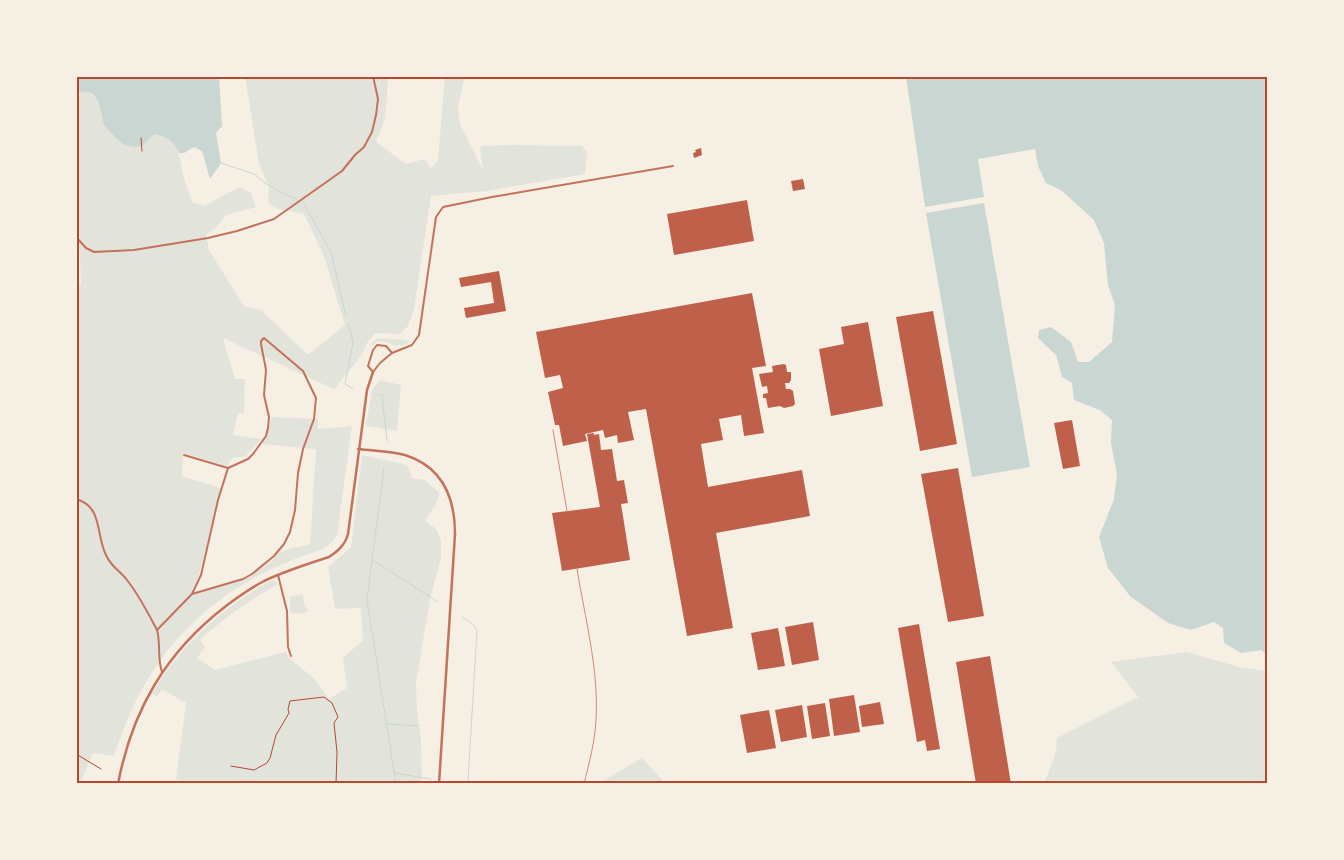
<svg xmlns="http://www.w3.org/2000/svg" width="1344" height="860" font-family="'IBM Plex Sans',sans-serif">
<rect width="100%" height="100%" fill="#f6efe4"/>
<g fill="#e2e4dc">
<path d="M245,76H390L388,80L385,119L376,142L406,164L424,159L431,168L438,160L445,76H465L458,106L460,124L483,170L480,146L514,145L582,146L587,152L585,174L486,191L431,196L414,309L408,326L400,334L375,333L367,343L361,356L334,389L223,338L235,379H245L244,413H238L233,435L261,439L246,456L232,458L227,466L183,453L182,476L221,488L198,578L191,591L196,594L249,577L270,562L281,551L310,544L316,449L262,444L272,417L318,419V429L352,426L337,535C334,541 329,545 324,548C315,553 304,555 295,559C274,567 253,577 234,590C171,632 137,685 114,756L93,753L80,784H76V290L81,284L79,237L76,232V91L91,93L99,103L101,109L125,145C141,149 143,145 154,133C179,137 179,154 183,175C186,184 189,193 192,202L204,206L239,187L251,193L256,207L226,215L215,229L206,234L209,250L244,306L261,310L308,355L345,325L324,256L304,214L279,209L268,203L269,187L259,164Z"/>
<path d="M378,338L396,339L411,341C389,355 388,332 371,346L372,343Z"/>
<path d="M380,380L401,385L397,431L366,426L372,390Z"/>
<path d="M362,455L407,465L412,478L425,480L439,492C439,503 431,511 425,520L437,530L441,540V558L430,599L416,683L417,710L421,740L422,784H186L183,781L176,780L186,703L162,689L157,697L152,694C175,654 208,621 247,595C256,590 264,583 274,580L278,584C250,600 225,617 200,640L205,647L197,658L215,670L285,652L291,660L315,679L329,699L347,688L343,658L363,640L361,608L335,609L328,567L351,547Z"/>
<path d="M303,594L304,603L308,611C303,614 295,615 290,612V596Z"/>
<path d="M1187,652L1239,667L1268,671V784H1044L1056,752L1057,738L1138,697L1111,662Z"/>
<path d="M642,758L666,784H598L599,783Z"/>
</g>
<g fill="#c9d6d2">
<path d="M76,76H219L222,126L216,133L221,163L210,179L202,151L194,147L184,153H179C173,141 167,136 154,134L142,146L133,147L125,145L116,138L104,125L99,103L92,93L76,91Z"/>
<path d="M906,76H1268V658L1262,650L1241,653L1224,643L1223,628L1214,622L1191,630L1168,623L1130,596L1108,568L1099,537L1114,499L1117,474L1111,443L1112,420L1100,410L1074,400L1072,383L1062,377L1056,355L1038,338L1039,330L1051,327L1071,342L1078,362H1089L1112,342L1115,305L1108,285L1104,243L1094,220L1062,191L1046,183L1038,166L1035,149L978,159L984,197L925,207Z"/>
<path d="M984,203L1030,467L972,477L926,213Z"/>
</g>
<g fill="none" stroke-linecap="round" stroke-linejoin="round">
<g stroke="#c9d6d2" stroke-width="1">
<path d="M221,163L254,174L265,183L280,192L297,199"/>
<path d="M303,202L331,252L346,316"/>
<path d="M348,323L353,342L345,384L353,389"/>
<path d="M376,394L382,395L387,441"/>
<path d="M384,467L367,600L396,784"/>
<path d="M371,559L438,602"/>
<path d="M462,617L474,625L477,631L468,780L474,784"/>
<path d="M386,724L419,726"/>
<path d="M395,773L431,779"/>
</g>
</g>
<g fill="#bf614a">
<path d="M701,148L702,155L694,158L693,153L696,152L695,150Z"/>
<path d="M803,179L805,189L793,191L791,181Z"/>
<path d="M747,200L754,241L674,255L667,214Z"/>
<path d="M499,271L506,311L466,318L464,308L494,303L491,282L461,287L459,278Z"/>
<path d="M752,293L766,366L752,368L764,433L744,436L741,415L719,419L723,440L701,444L708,487L802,470L810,516L716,533L733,628L687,636L646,409L628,412L634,440L618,443L617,435L605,438L603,430L585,434L587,441L563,446L559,425H555L548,392L563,388L560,375L545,378L536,332Z"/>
<path d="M933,311L957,444L920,451L896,317Z"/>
<path d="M868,322L883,406L831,416L819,349L844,344L841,327Z"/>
<path d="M784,364L786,365L787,372H791V380L789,383H785L786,389H790L793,391L795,404L793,406L784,408L780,406L768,408L766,398H763V394L768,393L767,386L762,387L759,374L773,372L772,366Z"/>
<path d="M1072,420L1080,466L1063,469L1054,423Z"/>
<path d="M594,433V435L599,434L601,450L612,449L617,481L624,480L628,503L621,504L630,560L562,571L552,513L600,507L587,434Z"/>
<path d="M958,468L984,616L948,622L921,474Z"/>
<path d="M813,622L819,660L792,665L785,627Z"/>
<path d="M919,624L940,749L927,751L925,740L917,742L898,628Z"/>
<path d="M778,628L785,666L758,670L751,633Z"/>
<path d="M990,656L1011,784H976L956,662Z"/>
<path d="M854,695L860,732L834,736L829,699Z"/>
<path d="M880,702L884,724L862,727L859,706Z"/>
<path d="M825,703L830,736L812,739L807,706Z"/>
<path d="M802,705L807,737L781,742L775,710Z"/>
<path d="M769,710L776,748L747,753L740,715Z"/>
</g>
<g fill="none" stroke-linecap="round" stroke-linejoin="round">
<g stroke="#b5482f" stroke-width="1">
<path d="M141,138L142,151"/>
<path d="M76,754L101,769"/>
<path d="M231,766L254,770L267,763L270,758L276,735L289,713L288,709L290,701L324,697L332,703L338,717L334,723L337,752L336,784"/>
</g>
<g stroke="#c5725c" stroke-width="2">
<path d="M76,237L86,248L94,252L134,250L208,238L237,231L274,219L342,171L355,155L364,147L372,132L376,115L378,99L373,76"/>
<path d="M392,353L386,346L377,345L373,350L368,366L373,372L380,363L392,353L412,345L419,335L436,217L443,207L492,197L673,166"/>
<path d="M184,455L228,468"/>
<path d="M76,499C104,507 95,536 107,557C111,566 121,572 127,580C139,595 148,613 157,630C161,644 157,658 162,672"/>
<path d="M278,575L287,611L288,647L291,656"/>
<path d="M157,630L192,594L243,579L252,574L274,556L284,544L290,532L295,510L298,473L303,449L314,419L316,398L303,371L264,338L261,341V344L266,370L264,395L269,417L268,428L266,436L253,454L248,459L228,468L218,500L201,575L192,594"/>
</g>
<g stroke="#c5725c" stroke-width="2.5">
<path d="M358,449C374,451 390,451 405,455C443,467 455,498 455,534L439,784"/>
<path d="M118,784C132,710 166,652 226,606C238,597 251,588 264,581C285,571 307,564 329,557C338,551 345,545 348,534L367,390L373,372"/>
</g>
<g stroke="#cf8b77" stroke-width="1">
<path d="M553,430L567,511"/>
<path d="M577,569C585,618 599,670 596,720C595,742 589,763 584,784"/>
</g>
</g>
<rect width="1344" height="860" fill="none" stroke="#f6efe4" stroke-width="155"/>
<rect x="78" y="78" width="1188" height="704" fill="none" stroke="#b5482f" stroke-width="2"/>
</svg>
